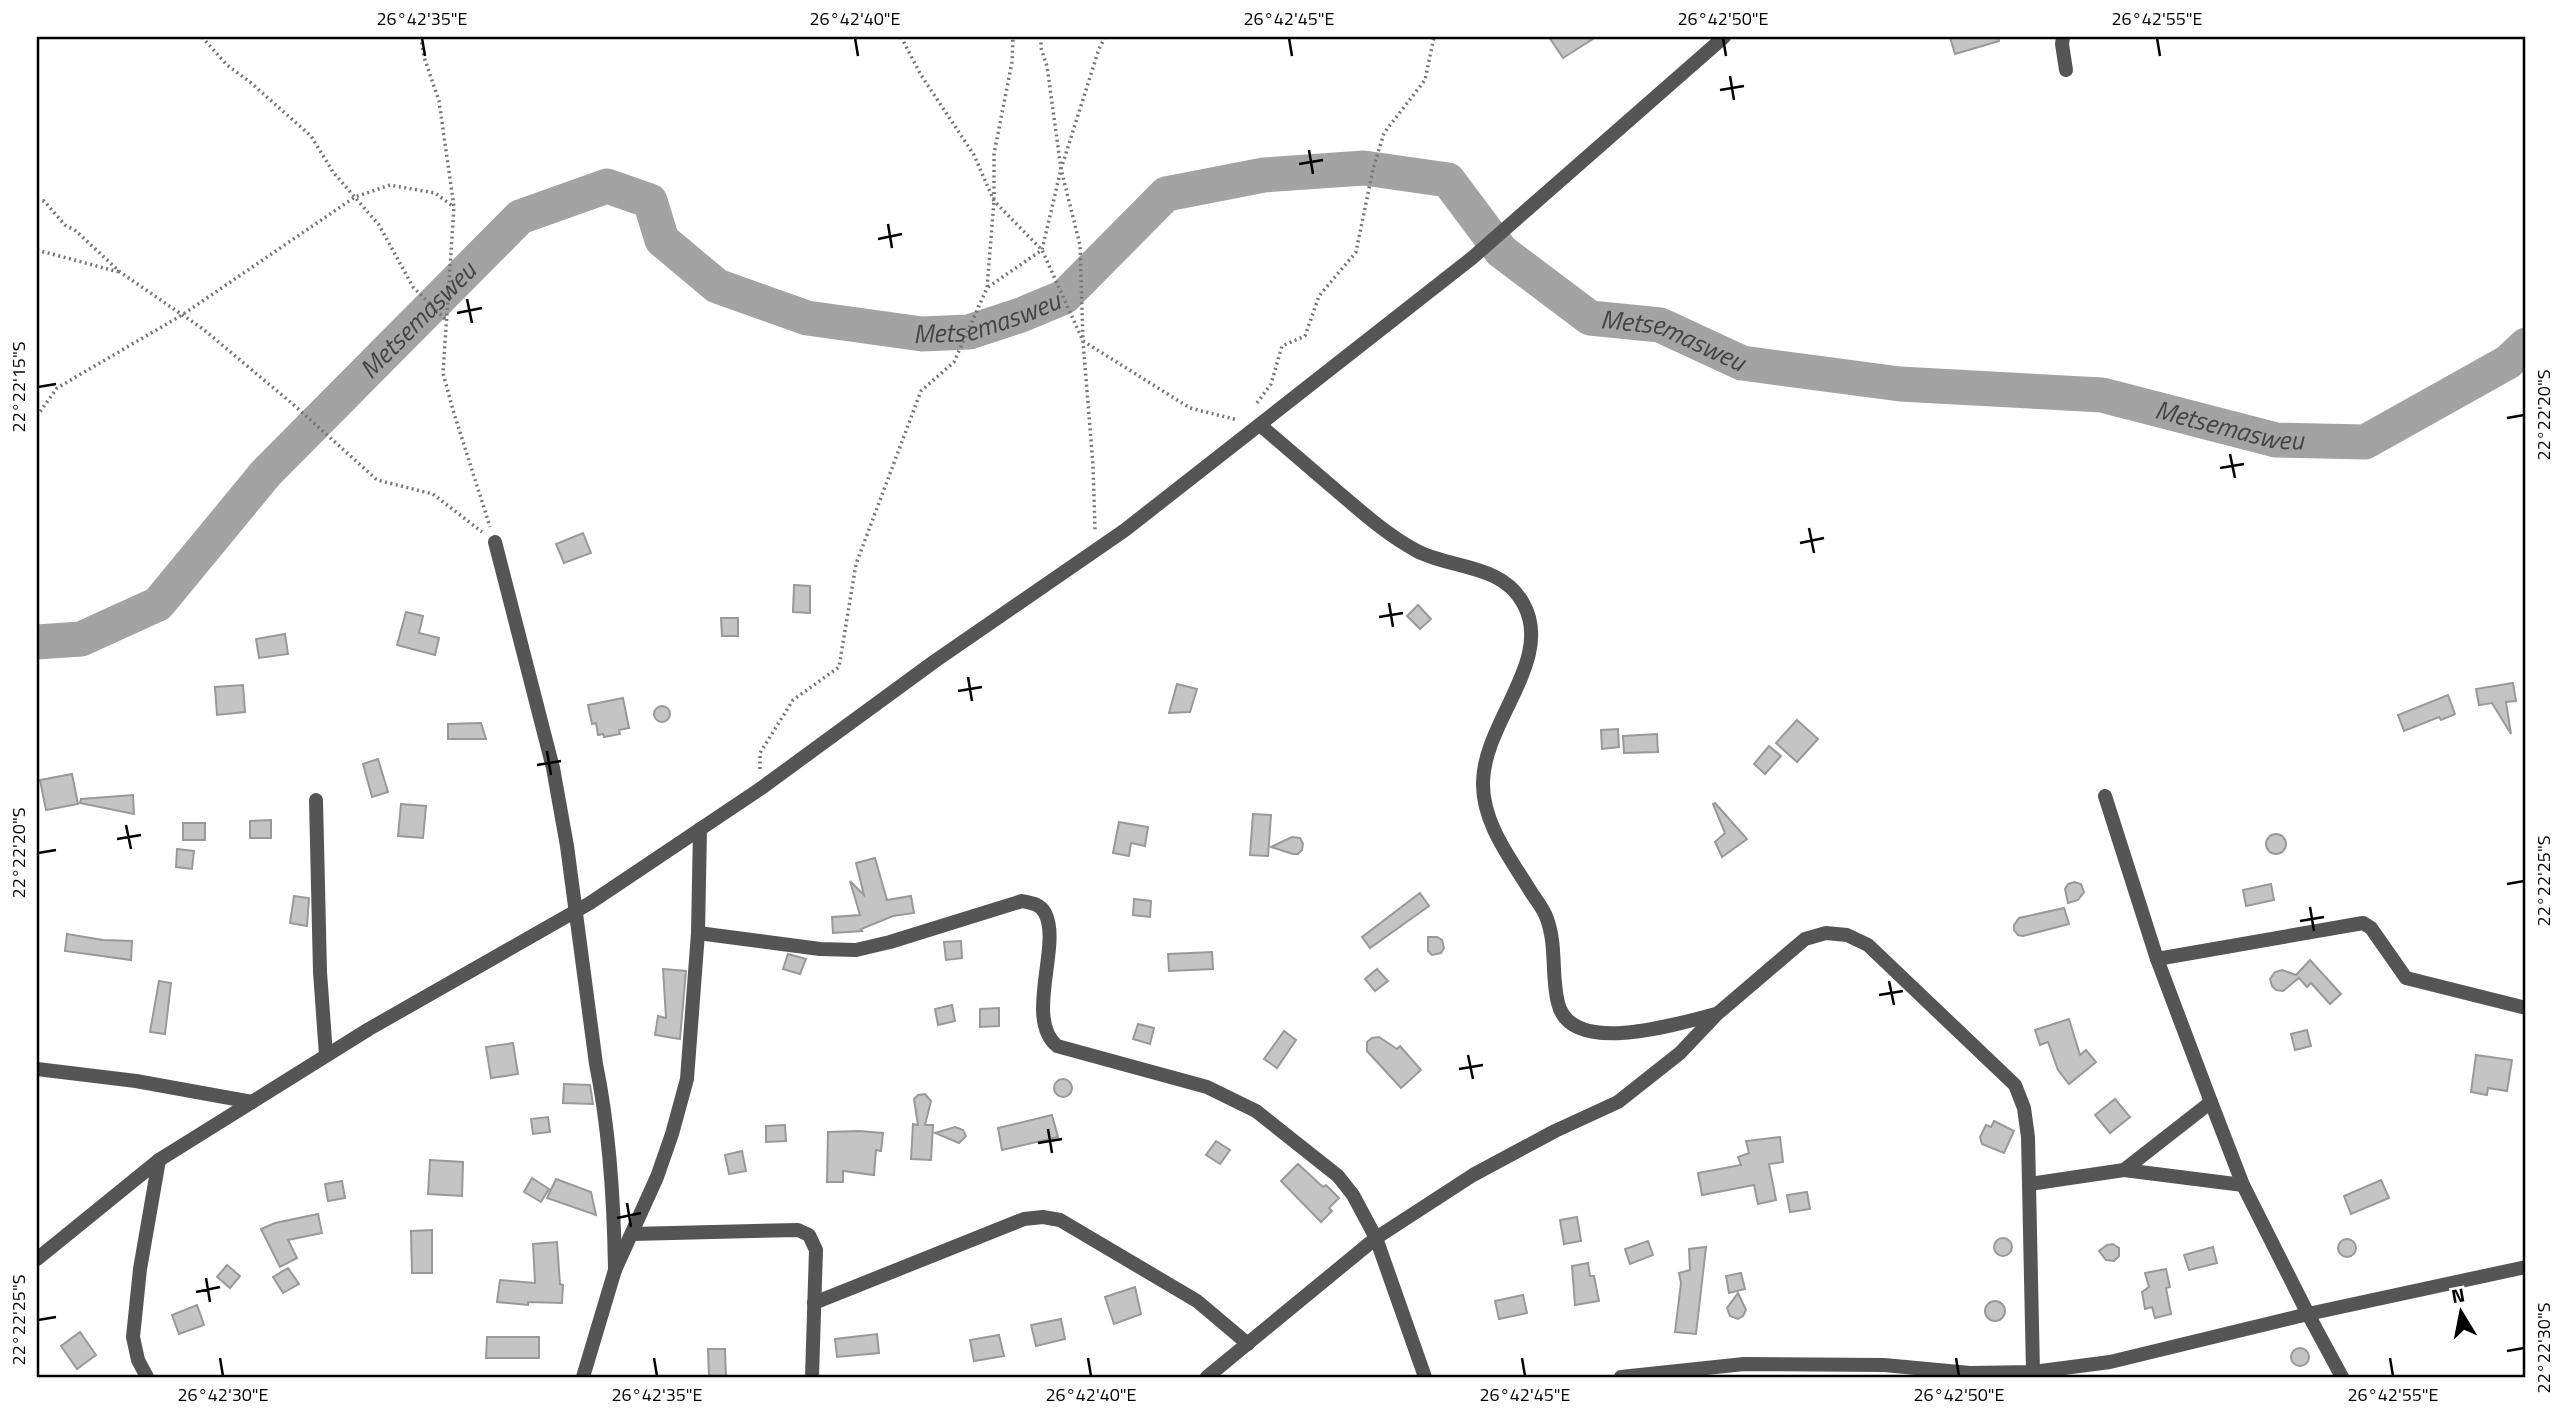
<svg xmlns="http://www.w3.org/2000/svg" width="2563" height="1414" font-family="'Titillium Web',sans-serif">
<rect width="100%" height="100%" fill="#fff"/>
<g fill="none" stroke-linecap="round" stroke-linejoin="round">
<path stroke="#a3a3a3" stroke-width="35" id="s1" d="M37,642L81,639L158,604L266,473L520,217L607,186L650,201L662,240L717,286L807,318L922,334L969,332L1021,315L1064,297L1166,194L1264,175L1364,168L1448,180L1501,251L1590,318L1660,325L1742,363L1900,384L2102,395L2276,440L2365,442L2508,362L2526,345"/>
</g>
<g fill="#c4c4c4" stroke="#999" stroke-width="2">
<path d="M1549,37H1596L1563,58Z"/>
<path d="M1950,37H1998L1999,41L1955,54Z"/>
<path d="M583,533L591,553L564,563L556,544Z"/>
<path d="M794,585L810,586V613L793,612Z"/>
<path d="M1418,605L1431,619L1420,629L1407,616Z"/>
<path d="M406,612L423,616L419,633L439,638L435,655L397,645Z"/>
<path d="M721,618H738V636H722Z"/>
<path d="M285,634L288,654L259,658L256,639Z"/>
<path d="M2513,683L2516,701L2506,702L2511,734L2492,703L2479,705L2476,689Z"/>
<path d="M1177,684L1197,689L1190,712L1169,713Z"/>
<path d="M243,685L245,712L217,715L215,687Z"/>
<path d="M2448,695L2455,714L2441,720L2439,717L2404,731L2398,715Z"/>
<path d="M623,698L629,728L619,730L620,734L604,737L603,734L598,735L596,723L592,724L588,705Z"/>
<circle cx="662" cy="714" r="8"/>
<path d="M1797,720L1818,739L1797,762L1776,743Z"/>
<path d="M481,723L486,739H448V724Z"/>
<path d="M1618,729L1619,747L1602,749L1601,730Z"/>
<path d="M1657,734L1658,752L1624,753L1623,736Z"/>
<path d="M1769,746L1781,756L1765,774L1754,764Z"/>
<path d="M378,759L388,792L372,797L363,764Z"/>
<path d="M72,774L78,804L46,810L40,780Z"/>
<path d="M133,795L134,814L80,803L81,799Z"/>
<path d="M1715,803L1747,839L1722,857L1715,842L1725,833L1713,804Z"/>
<path d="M401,804L426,806L423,838L398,836Z"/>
<path d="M1253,814L1271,815L1268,856L1250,855Z"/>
<path d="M271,820V838H250V821Z"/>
<path d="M1119,822L1148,827L1145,846L1131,843L1129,856L1113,853Z"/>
<rect x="183" y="823" width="22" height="17"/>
<circle cx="2276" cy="844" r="10"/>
<path d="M1292,837L1300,838L1303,844L1302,850L1298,854H1293L1271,847Z"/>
<path d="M177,849L194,851L192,869L176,867Z"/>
<path d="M875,858L887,900L911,896L914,913L893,916L861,929L862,931L833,933L832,917L860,915L850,881L864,895L856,863Z"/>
<path d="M2074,882L2081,884L2084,892L2078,900L2068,903L2065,889L2068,884Z"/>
<path d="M2271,884L2274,900L2246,906L2243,890Z"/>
<path d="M1420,893L1429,906L1370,948L1362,937Z"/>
<path d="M294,896L309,898L307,926L290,923Z"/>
<path d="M1134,899L1151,901L1150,917L1133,915Z"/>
<path d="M2064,908L2069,924L2023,936L2018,935L2014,930V925L2019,918Z"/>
<path d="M67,934L103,940L132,941L131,960L65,951Z"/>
<path d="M1428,937H1437L1442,940L1444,948L1441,953L1432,955L1428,951Z"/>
<path d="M961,941L962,958L946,960L944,942Z"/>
<path d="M1212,952L1213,969L1169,971L1168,954Z"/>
<path d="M788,954L806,959L800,974L783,969Z"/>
<path d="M2310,960L2341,994L2330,1004L2311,983L2307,987L2299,978L2283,991L2276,990L2272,986L2270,979L2275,972L2282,970L2296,975Z"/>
<path d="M663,969L686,971L680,1039L655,1035L658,1016L666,1018Z"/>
<path d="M1377,969L1388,981L1375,991L1365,979Z"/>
<path d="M159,981L171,983L165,1034L150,1032Z"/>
<path d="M952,1005L955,1021L938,1025L935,1009Z"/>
<path d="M999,1008V1026L980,1027V1009Z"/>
<path d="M2069,1019L2080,1055L2086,1050L2096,1062L2069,1084L2058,1070L2048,1042L2040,1045L2035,1030Z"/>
<path d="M1138,1024L1154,1028L1150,1044L1133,1039Z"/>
<path d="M2307,1030L2311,1046L2295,1050L2291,1034Z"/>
<path d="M1284,1031L1296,1040L1277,1068L1264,1059Z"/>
<path d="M1379,1037L1397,1049L1400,1046L1421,1070L1401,1088L1367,1051V1042L1372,1038Z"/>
<path d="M513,1043L518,1074L491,1078L486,1047Z"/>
<path d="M2476,1055L2512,1060L2507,1091L2488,1088L2487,1095L2471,1092Z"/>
<circle cx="1063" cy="1088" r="9"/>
<path d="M564,1084L590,1085L593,1104L563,1103Z"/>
<path d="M925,1094L931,1101L925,1125H933L931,1160L911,1159L913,1124L918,1125L914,1099L918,1095Z"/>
<path d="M2115,1099L2130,1117L2110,1133L2095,1115Z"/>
<path d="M1052,1115L1058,1137L1002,1150L998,1128Z"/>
<path d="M548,1117L550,1132L533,1134L531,1119Z"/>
<path d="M1994,1121L2014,1131L2004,1153L1982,1144L1980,1137L1986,1125L1991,1127Z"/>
<path d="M785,1125L786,1141L766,1142V1126Z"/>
<path d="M955,1127L963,1130L966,1136L959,1143L935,1133Z"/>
<path d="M859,1131L883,1133L881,1151L876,1150L874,1175L843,1171V1182H827L828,1132Z"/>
<path d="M1780,1137L1783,1162L1769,1164L1776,1200L1758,1204L1754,1185L1702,1195L1698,1173L1741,1165L1738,1157L1749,1153L1746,1141Z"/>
<path d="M1216,1141L1230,1150L1220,1164L1206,1155Z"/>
<path d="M742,1151L746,1171L729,1174L725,1155Z"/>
<path d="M430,1160L463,1162L462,1196L428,1194Z"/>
<path d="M1298,1164L1323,1187L1326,1185L1339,1198L1329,1208L1332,1211L1321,1222L1281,1181Z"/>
<path d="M532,1178L549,1189L541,1202L524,1192Z"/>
<path d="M556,1179L591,1192L596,1215L547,1198Z"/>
<path d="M2381,1180L2389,1198L2351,1214L2344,1196Z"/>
<path d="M342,1181L345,1198L328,1201L325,1184Z"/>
<path d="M1807,1192L1810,1209L1790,1212L1787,1195Z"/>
<path d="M318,1214L322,1233L288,1240L297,1258L280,1267L261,1229L275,1223Z"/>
<path d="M1577,1217L1581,1241L1564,1244L1560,1220Z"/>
<path d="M432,1230V1273H412L411,1231Z"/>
<circle cx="2003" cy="1247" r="9"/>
<circle cx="2347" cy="1248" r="9"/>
<path d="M1648,1241L1653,1255L1630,1264L1625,1249Z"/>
<path d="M557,1242L560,1284L563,1285L562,1303L528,1302V1305L497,1302L500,1280L535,1283L533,1244Z"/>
<path d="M2107,1245L2113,1244L2119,1248V1256L2114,1261L2106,1260L2099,1251Z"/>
<path d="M1706,1247L1696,1334L1675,1332L1681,1283L1679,1273L1690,1270L1689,1249Z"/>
<path d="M2213,1247L2217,1263L2189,1270L2184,1255Z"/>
<path d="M1588,1263L1590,1276H1594L1599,1301L1575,1305L1572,1266Z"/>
<path d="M227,1265L240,1276L230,1288L217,1277Z"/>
<path d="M288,1268L299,1284L283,1293L273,1277Z"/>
<path d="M2166,1269L2170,1287L2166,1288L2171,1314L2155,1318L2152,1307L2145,1309L2142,1292L2149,1287L2145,1273Z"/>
<path d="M1741,1273L1745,1289L1729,1293L1726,1276Z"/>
<path d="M1135,1287L1141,1314L1114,1324L1105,1297Z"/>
<path d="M1738,1293L1746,1310L1743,1316L1738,1319L1730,1316L1727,1308Z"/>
<path d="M1523,1295L1527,1313L1499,1319L1495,1301Z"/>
<circle cx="1995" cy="1311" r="10"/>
<path d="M197,1305L204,1325L179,1334L172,1315Z"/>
<path d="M1061,1319L1065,1339L1036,1346L1031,1325Z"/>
<path d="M80,1332L96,1355L77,1369L61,1346Z"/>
<path d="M877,1334L879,1353L837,1357L835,1339Z"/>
<path d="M999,1335L1004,1356L974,1361L970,1340Z"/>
<path d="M487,1337H539V1358H486Z"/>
<circle cx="2300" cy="1357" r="9"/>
<path d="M708,1349H725L726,1377H709Z"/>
</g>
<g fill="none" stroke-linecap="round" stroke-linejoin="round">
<g stroke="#777" stroke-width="3.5" stroke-dasharray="2 3.5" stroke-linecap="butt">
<path d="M202,37L227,65L250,82L311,136L333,172L379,225L413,287L447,321"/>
<path d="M421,37L424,57L439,101L454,207L443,373L453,410L490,527"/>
<path d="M901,37L921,75L974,155L994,201L1042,250L1083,341L1190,408L1238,420"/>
<path d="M1041,37V48L1047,66L1061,169L1080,245L1083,341L1093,465L1095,530"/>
<path d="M37,200L44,201L65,225L76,231L120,272L203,329L295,406L377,480L433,494L482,532"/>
<path d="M37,250L119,272"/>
<path d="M988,287L1042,250L1061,169L1099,49L1105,37"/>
<path d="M1257,403L1271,384L1282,346L1305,336L1319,296L1356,252L1373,169L1384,133L1425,80L1434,37"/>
<path d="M37,416L57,388L182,315L355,197L390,185L435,193L454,207"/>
<path d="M760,769V753L793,700L839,667L856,564L921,391L954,362L987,288L994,201V154L1012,62L1013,37"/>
</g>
<g stroke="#555" stroke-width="14">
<path d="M2063,37L2062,44L2066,70"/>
<path d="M1261,426C1286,447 1311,469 1337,491C1363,513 1387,535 1417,551C1452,569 1502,564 1523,603C1555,659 1484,721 1483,782C1482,823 1511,859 1531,892C1536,900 1544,909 1547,919C1557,946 1551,976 1558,1003C1571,1058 1679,1023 1716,1014"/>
<path d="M495,542L553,768L567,846L596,1064C610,1132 614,1201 615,1270"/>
<path d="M2105,796L2157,959L2211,1102L2243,1185L2308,1314L2526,1267"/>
<path d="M316,800L320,972L326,1055"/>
<path d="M698,933L820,949L856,950L890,942L1022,901C1032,903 1040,904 1045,913C1062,945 1024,1018 1057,1046L1207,1087L1256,1111L1338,1176L1353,1195L1376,1238L1473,1175L1555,1131L1618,1102L1680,1053L1717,1014L1805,939L1826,933L1847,935L1868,945L2015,1085L2024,1108L2028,1137L2033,1372"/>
<path d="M2157,959L2363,923L2371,928L2406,978L2526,1008"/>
<path d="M37,1069L136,1081L252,1102"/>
<path d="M2211,1102L2124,1170L2243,1185"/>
<path d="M2030,1184L2124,1170"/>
<path d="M632,1234L798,1230L809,1235L816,1250L812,1377"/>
<path d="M814,1303L1024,1219L1043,1217L1060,1220L1197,1301L1248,1344"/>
<path d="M147,1377L138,1360L133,1337L140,1269L159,1160"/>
<path d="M583,1377L615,1270L657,1177L672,1134L687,1079L698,933L700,829"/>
<path d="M1207,1377L1376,1238L1425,1377"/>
<path d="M1621,1377L1744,1364L1884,1365L1970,1373L2033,1372L2110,1362L2308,1314L2342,1377"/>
</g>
<path stroke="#555" stroke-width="14" d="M37,1259L159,1160L369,1029L590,903L760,789L935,661L1125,530L1472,258L1724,37"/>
</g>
<path fill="none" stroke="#000" stroke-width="2.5" d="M422,38L425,56M855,38L858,56M1289,38L1292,56M1723,38L1726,56M2157,38L2160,56M1730,76L1734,100M1720,90L1744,86M1309,150L1313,174M1299,164L1323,160M888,224L892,248M878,239L902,234M467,299L472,323M457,313L482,308M38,387L56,384M2507,418L2524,415M2230,454L2235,478M2220,468L2244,464M1809,528L1814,553M1800,543L1824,538M1389,603L1393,627M1379,617L1403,613M968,677L972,701M958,691L982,687M547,751L551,775M537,765L561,761M126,825L131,849M117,839L141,835M38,853L56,850M2507,884L2524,881M2310,907L2314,931M2300,921L2324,917M1889,981L1894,1005M1879,995L1903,991M1468,1055L1473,1079M1459,1069L1483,1065M1048,1129L1052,1153M1038,1143L1062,1139M627,1203L631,1227M617,1218L641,1213M206,1278L210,1302M196,1292L220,1287M38,1320L56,1317M2507,1351L2524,1348M220,1358L223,1376M654,1358L657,1376M1088,1358L1091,1376M1522,1358L1525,1376M1956,1358L1959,1376M2390,1358L2393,1376"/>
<g text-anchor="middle" stroke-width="6" stroke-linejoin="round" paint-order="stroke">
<g font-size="26" font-style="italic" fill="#444" stroke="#fff">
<text dy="9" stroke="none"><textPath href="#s1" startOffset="1188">Metsemasweu</textPath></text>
<text dy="9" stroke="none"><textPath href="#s1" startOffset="514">Metsemasweu</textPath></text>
<text dy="9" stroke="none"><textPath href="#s1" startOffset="1986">Metsemasweu</textPath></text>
<text dy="9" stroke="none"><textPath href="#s1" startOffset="2553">Metsemasweu</textPath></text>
</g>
</g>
<rect width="2563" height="1414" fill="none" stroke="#ffffff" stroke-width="77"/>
<g transform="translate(2461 1312) rotate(350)" stroke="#ffffff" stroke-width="5" paint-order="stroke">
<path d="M0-5L12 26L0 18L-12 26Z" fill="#000000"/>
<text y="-10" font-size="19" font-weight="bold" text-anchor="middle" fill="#000000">N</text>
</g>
<rect x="38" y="38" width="2486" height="1338" fill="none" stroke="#000" stroke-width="2.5"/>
<g font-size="18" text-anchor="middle" fill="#000">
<text x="422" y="25">26°42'35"E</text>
<text x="855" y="25">26°42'40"E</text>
<text x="1289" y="25">26°42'45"E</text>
<text x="1723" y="25">26°42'50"E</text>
<text x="2157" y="25">26°42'55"E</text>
<text transform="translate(19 387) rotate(-90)" y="6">22°22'15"S</text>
<text transform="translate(2544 415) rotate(-90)" y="6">22°22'20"S</text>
<text transform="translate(19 853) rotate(-90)" y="6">22°22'20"S</text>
<text transform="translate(2544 881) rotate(-90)" y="6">22°22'25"S</text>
<text transform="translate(19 1320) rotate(-90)" y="6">22°22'25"S</text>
<text transform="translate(2544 1348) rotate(-90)" y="6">22°22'30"S</text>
<text x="223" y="1401">26°42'30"E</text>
<text x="657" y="1401">26°42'35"E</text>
<text x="1091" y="1401">26°42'40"E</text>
<text x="1525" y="1401">26°42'45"E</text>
<text x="1959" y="1401">26°42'50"E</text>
<text x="2393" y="1401">26°42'55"E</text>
</g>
</svg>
